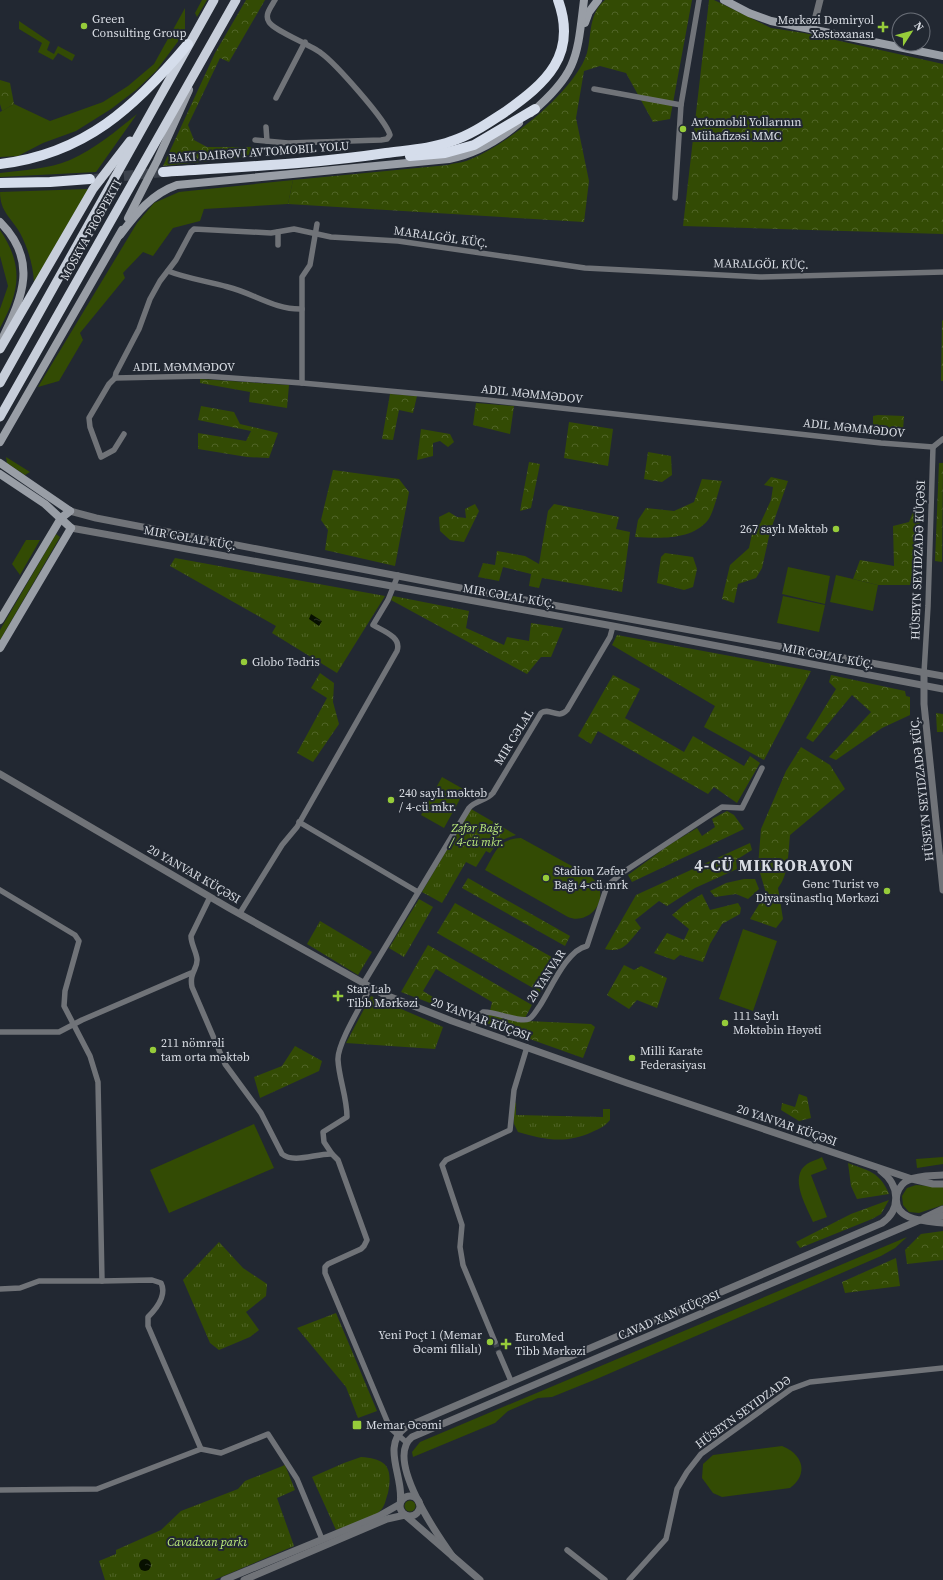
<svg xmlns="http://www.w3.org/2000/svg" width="943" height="1580" font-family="'Source Serif 4',serif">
<defs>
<pattern id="forest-crowns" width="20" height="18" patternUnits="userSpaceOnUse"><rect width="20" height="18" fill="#334b04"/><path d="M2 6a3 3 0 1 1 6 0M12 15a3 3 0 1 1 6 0" fill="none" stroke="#506428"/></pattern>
<pattern id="park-tufts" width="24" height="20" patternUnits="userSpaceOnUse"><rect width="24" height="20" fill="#334b04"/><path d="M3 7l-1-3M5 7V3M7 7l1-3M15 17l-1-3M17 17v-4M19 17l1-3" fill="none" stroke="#506428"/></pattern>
<pattern id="water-ripples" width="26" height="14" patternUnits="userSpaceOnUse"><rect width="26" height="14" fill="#071000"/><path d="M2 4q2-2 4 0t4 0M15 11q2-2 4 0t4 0" fill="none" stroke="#2a3225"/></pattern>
</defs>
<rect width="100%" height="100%" fill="#222832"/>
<g fill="#334b04">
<path d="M202,0H207L197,17L195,13Z"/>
<path d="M185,8V32L156,71L136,90L111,109L76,131L43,143L18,156L0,157V112L14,104L50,121L103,102L128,86L154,64Z"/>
<path d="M19,21L50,42L47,50L54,54L58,46L75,55L72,61L58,53L53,60L38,52L42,43L19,29Z"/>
<path d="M137,114L96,172L0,177V173C23,170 49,169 70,160C95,149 116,131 137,114Z"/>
<path d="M293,180L288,204L204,209L200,221L173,228L153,256L143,252L123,273L125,278L80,333L83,340L59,381L38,387L137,223L154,203L179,192Z"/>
<path d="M88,189L34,282C33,265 28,248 20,233C11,217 0,212 0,192Z"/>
<path d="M0,230C24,266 20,291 0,328V309L8,286L0,256Z"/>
<path d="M6,457L30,472L25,475L7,463Z"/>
<path d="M56,534L60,537L0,640V630Z"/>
<path d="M26,540H40L20,575L12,564Z"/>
<path d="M788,567L830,576L825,604L782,594Z"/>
<path d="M836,575L878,585L873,611L830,602Z"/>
<path d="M783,596L825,605L819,632L777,623Z"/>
<path d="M442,777L465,790L444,828L421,815Z"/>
<path d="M521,838L590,876C595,880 599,885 600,891C603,909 584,924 568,917L485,870C495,853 498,839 521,838Z"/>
<path d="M743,929L777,941L753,1011L719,999Z"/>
<path d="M254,1124L274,1168L169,1213L150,1170Z"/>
<path d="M822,1157L827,1169L811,1175L827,1217L813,1222C807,1207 788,1177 807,1164C811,1161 817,1160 822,1157Z"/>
<path d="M943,1157V1164L917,1168L916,1159Z"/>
<path d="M916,1185L943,1187V1205L919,1213L909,1212L903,1205L902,1196L907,1188Z"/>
<path d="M907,1237L895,1248L881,1256L599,1378L552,1397L538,1398L508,1411L495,1423L413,1457L412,1452L420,1442Z"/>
<path d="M782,1446C803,1454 809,1474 790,1488L722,1497L713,1493L702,1478L703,1464L713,1455Z"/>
<circle cx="410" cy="1506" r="5.5"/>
</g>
<g fill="url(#forest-crowns)">
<path d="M246,0H265L229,62L220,58L188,125L194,140L207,147H254L255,156L163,166L215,53Z"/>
<path d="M605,0H692L670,119L653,122L626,73L600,66L584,71L576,118L589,181L584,222L288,204L293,180L448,165C454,163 460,163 466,161C503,148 575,92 587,53C592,34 588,15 605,0Z"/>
<path d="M709,0H714L771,28L804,33L943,64V234L683,226Z"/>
<path d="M0,80L10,83L14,104L2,111L0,104Z"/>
<path d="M942,320L943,321V381H941Z"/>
<path d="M200,379L289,385L287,408L249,402L250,392L200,383Z"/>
<path d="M390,394L417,396L413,413L399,410L393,440L382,439Z"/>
<path d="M476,403L514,406L510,434L473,425Z"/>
<path d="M201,406L234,412L240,424L278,433L269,458L247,457L198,449V433L246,441L251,431L198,420Z"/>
<path d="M878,415L904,416L903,431H873V416Z"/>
<path d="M569,422L613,429L608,466L564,458Z"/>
<path d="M421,429L450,434L454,442L448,447L440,441L433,443V456L417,460Z"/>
<path d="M648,452L671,456L672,475L662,482L644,479Z"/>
<path d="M529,462L540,464L531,508L520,511Z"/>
<path d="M939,463H943L942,562L935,561Z"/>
<path d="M333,470L399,479L409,492L395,566L325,550L328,530L321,520Z"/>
<path d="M771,477L788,481L770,532L762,568L756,578L738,584L734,603L722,599L730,565L749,548L754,524H760L771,500L773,487L764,485Z"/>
<path d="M702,479L722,481C718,491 714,512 708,520C691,541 659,538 635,537L638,520L646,508L674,511L694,502Z"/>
<path d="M475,504L479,511L464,542L450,540L440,531L439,517L449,512L457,517L466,518L465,509Z"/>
<path d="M554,504L619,517L616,529L630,532L622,592L542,578L539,588L529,586L531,574L503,567L499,581L478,577L483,563L495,565L497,551L525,556L539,564L548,511Z"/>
<path d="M920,510L919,559L915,560L910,585H878L853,579L860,560L894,566L893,526L909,522L913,512Z"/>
<path d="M665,553L693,557L697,569L693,587L684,590L657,583L661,557Z"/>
<path d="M393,596L469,611L466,628L504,645L507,637L529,641L531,623L563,628L551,657H541L527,674L391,600Z"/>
<path d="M320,673L334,683L333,702L339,724L313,762L297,753L327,698L311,688Z"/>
<path d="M613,675L640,689L625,718L684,752L693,736L744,766L750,756L760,763L737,803L714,787L708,794L598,731L591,744L578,736Z"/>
<path d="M831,675L905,691L906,696L910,697V715L882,728L836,760L829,757L871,712L852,695L813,742L806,738L836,689L829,682Z"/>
<path d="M936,713L943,714V732H937Z"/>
<path d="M801,747L830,765L845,789L790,835C788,853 789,874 778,888L783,919L776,928L750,919L766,893L758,866L761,829L786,771Z"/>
<path d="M727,811L734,815L744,829L632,882L628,875L669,845L697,828L702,836L715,827L712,819Z"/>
<path d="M750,843L752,850L736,860L737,869L695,888L667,906L659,901L635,920L641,928C629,941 624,954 605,949L636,895Z"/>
<path d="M468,878L570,936L565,946L462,888Z"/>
<path d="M744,879H755L759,889L748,899L736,894L715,897L710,891L726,883Z"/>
<path d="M702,894L710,910L738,903L741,908L740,914L722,924L710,944L703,962L680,955L674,960L654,953L667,933L684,940L689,929L672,915L685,904Z"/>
<path d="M455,903L557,960L540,992L437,933Z"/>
<path d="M428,945L532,1005L525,1018L528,1021L591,1024L595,1027L583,1058L479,1021L489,1015L492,1002L436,969L423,991L441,1002L438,1006L401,992Z"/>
<path d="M624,965L634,970L641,966L667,978L657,1008L637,1000L629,1009L607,995Z"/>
<path d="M295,1046L322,1061L319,1071L260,1098L254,1077L282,1066Z"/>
<path d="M799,1094L807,1097L811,1118L799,1121L781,1110L782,1103L795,1107Z"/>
<path d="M848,1163C869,1171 880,1172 889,1194L857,1199L851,1186Z"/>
<path d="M889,1200L881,1214L872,1219L800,1248L796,1242L851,1214Z"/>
<path d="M943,1231V1260L907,1264L905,1250L921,1234Z"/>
<path d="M896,1258L900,1286L845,1293L842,1282Z"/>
</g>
<g fill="url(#park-tufts)">
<path d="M175,558L385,596L337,673L272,633L276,626L170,566Z"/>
<path d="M617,635L811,671L764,760L704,727L715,706L612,645Z"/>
<path d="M471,809L516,835L499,841L490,853L486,851L476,867L466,862L442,903L422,892Z"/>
<path d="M419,899L433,907L404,957L389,948Z"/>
<path d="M320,921L372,952L358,975L307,944Z"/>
<path d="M371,996L443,1027L435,1049L346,1043Z"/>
<path d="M512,1102L516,1103V1115L603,1117V1109H610V1120C605,1126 599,1129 592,1132C566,1144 545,1140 518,1132L514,1124Z"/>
<path d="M219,1242L243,1268L267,1284L266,1296L246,1312L259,1330L250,1337L219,1350L210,1343L183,1280Z"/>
<path d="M336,1313L377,1411L358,1418L346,1387L297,1328Z"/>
<path d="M361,1457C387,1459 393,1467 388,1493C386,1498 385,1506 381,1510C373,1519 348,1525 336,1530L312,1477L344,1463Z"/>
<path d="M285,1465L295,1490L277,1498L294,1546L214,1580H105L99,1561L116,1554V1550L161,1530L181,1511L238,1489L245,1481Z"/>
</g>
<g fill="url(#water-ripples)">
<path d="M311,614L322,621L319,626L309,619Z"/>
<circle cx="145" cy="1565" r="6"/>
</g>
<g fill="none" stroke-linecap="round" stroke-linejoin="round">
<path stroke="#3d434d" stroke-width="5.5" stroke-dasharray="5.5 3" stroke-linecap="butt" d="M495,1342L499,1353"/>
<path stroke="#3d434d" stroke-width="10" stroke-dasharray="10 5" stroke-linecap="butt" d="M94,179L163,172"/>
<g stroke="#707378" stroke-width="5.5">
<path d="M594,89L681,105"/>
<path d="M276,98L305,42"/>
<path d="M266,127L267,141"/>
<path d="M255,140L288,143L381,140L387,139L390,135C386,120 335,63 321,53C311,45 273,30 269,22C264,15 271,7 275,0"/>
<path d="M675,198L681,105L699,0"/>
<path d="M278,245V232"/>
<path d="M168,271C188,279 208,281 228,287C253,293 275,310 302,309"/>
<path d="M115,378L205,376L302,383L487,400L881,443L933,447L943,439"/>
<path d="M302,383V277L310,265L317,224"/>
<path d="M124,434L114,450L101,457L90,427L89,418L109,384L115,378L116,373L139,329L150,299L160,281L176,260L191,232L194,229L271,233L294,229L331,237L398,241L585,268L760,277L943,272"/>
<path d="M924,673L928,606L933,447"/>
<path d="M299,822L418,892"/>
<path d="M0,890L75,935L79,941L65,991L64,1006L90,1056L98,1082L102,1281H39L20,1288L0,1289"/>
<path d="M210,897L191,936C191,944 196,951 197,959C198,969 189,972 192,987L225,1064L261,1113L282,1154C294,1164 317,1153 332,1154L338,1160L367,1240L364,1246L361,1249L328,1264L325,1267V1273L390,1428L406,1442"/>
<path d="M240,913L282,845L297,827L397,651C402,637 383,631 373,625L388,600L398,575"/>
<path d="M363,984L469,808C476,800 486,801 493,793L541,713C550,707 558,720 567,710L610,637L613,626"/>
<path d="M472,1028L475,1019L483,1012C495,1011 519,1023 529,1019C533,1017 536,1011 539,1007C550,991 566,950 587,946L607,886L622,873L722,807L742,808L762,768"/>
<path d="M0,1032H59L82,1020L191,973"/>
<path d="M332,1154L324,1142L323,1132L347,1117C347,1097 339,1079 338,1060C337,1044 362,1004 370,988"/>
<path d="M102,1281L152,1280L161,1283C167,1295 156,1309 148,1317V1326L201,1449"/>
<path d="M495,1342L463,1265L460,1247L462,1225L442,1165L446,1160L510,1130L514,1090L527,1047"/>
<path d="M499,1353L511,1381"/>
<path d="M0,1490L97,1489L201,1449L221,1453L268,1434L297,1479L322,1539"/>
<path d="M567,1550L605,1580"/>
<path d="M629,1580L666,1539L677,1489L687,1472L701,1454L791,1389L810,1382L943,1368"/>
</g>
<g stroke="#707378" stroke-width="7">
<path d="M813,28L820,0"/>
<path d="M70,511L96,518L492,594L943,676"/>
<path d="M71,528L613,626L943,689"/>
<path d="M924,673V704L943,890"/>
<path d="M0,774L229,908L383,994L452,1021L627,1083L912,1179L933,1184H943"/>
<path d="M943,1175C933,1176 918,1175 909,1180C903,1182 899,1188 897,1194C891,1221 926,1221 943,1223"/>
<path d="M924,1218L943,1209"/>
<circle cx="410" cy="1506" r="10"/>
<path d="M453,1557C438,1536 384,1459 412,1437L920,1220L943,1216"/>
<path d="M224,1580L379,1516L400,1504C405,1478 380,1446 406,1427L882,1223C901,1210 900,1185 881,1171"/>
<path d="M244,1580L387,1519L405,1515L480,1580"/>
</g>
<g stroke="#999ea6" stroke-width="8">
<path d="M724,0L749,13L771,21L943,56"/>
<path d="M585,23L589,12L598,0"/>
<path d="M531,113C578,73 577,57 584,0"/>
<path d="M128,218L157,161L189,90"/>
<path d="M0,222C38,260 23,296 3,337"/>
<path d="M120,235C136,214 151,194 177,185L449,159C475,154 499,140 519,123"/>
<path d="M0,442L122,230"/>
<path d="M0,463L70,511"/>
<path d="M0,474L45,504L71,528"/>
<path d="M0,620L61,518L70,511"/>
<path d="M0,648L71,528"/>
</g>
<g stroke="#c7ceda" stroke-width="9">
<path d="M0,349L93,189L130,141"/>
<path d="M0,383L214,0"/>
<path d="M0,417L236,0"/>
</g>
<g stroke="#d5ddeb" stroke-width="10">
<path d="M410,156L445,153L474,145L535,109"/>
<path d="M0,164C85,154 135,107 188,44"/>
<path d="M163,172C237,167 313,164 386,153C408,150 431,149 452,141C471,135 488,123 505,112C546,83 578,55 558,0"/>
<path d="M0,183L50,182L90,179"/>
</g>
</g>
<g fill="#96cc3a" stroke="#222832" stroke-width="1.5">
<circle cx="84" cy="26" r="4"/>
<path d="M881 21h4v4h4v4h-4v4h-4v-4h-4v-4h4z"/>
<circle cx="683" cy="129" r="4"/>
<circle cx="836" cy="529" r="4"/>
<circle cx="244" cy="662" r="4"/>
<circle cx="391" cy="800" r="4"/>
<circle cx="546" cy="878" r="4"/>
<circle cx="887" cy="891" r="4"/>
<path d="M336 990h4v4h4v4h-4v4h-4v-4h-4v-4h4z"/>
<circle cx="725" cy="1023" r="4"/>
<circle cx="153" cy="1050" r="4"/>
<circle cx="632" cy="1058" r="4"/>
<circle cx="490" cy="1342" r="4"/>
<path d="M504 1338h4v4h4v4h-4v4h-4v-4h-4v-4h4z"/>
<rect x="352" y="1420" width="10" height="10" rx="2"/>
</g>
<g text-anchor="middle" stroke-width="4" stroke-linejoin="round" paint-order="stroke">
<g font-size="12" fill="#d8dce3" stroke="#222832" text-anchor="start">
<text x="92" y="23">Green<tspan x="92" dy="14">Consulting Group</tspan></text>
<text x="874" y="24" text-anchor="end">Mərkəzi Dəmiryol<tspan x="874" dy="14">Xəstəxanası</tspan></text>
<text x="691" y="126">Avtomobil Yollarının<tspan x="691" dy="14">Mühafizəsi MMC</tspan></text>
<text x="828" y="533" text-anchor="end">267 saylı Məktəb</text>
<text x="252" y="666">Globo Tədris</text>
<text x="399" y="797">240 saylı məktəb<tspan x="399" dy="14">/ 4-cü mkr.</tspan></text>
<text x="554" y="875">Stadion Zəfər<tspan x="554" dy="14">Bağı 4-cü mrk</tspan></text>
<text x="879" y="888" text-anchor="end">Gənc Turist və<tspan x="879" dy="14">Diyarşünastlıq Mərkəzi</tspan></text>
<text x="347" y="993">Star Lab<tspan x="347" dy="14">Tibb Mәrkәzi</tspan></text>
<text x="733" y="1020">111 Saylı<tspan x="733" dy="14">Məktəbin Həyəti</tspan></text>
<text x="161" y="1047">211 nömrəli<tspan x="161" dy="14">tam orta məktəb</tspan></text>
<text x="640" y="1055">Milli Karate<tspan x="640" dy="14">Federasiyası</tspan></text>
<text x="482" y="1339" text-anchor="end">Yeni Poçt 1 (Memar<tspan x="482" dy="14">Əcəmi filialı)</tspan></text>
<text x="515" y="1341">EuroMed<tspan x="515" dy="14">Tibb Mərkəzi</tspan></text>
<text x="366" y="1429">Memar Əcəmi</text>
</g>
<g font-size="12" fill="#d8dce3" stroke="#222832">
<text transform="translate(259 152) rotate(-4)" y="4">BAKI DAIRƏVI AVTOMOBIL YOLU</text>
<text transform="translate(91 230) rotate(-61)" y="4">MOSKVA PROSPEKTI</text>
<text transform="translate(441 237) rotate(8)" y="4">MARALGÖL KÜÇ.</text>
<text transform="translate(761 264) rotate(1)" y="4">MARALGÖL KÜÇ.</text>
<text x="184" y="371">ADIL MƏMMƏDOV</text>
<text transform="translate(532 394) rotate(6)" y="4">ADIL MƏMMƏDOV</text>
<text transform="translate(854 428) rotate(6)" y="4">ADIL MƏMMƏDOV</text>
<text transform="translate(190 538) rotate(10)" y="4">MIR CƏLAL KÜÇ.</text>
<text transform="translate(918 560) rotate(-88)" y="4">HÜSEYN SEYIDZADƏ KÜÇƏSI</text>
<text transform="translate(509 596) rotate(10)" y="4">MIR CƏLAL KÜÇ.</text>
<text transform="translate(828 656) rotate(11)" y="4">MIR CƏLAL KÜÇ.</text>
<text transform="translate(514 737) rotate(-58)" y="4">MIR CƏLAL</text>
<text transform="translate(922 789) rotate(-96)" y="4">HÜSEYN SEYIDZADƏ KÜÇ.</text>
<text transform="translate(194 874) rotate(30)" y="4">20 YANVAR KÜÇƏSI</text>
<text transform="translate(546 976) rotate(-57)" y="4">20 YANVAR</text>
<text transform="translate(481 1019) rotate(20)" y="4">20 YANVAR KÜÇƏSI</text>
<text transform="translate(787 1125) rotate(19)" y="4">20 YANVAR KÜÇƏSI</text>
<text transform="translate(669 1315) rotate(-23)" y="4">CAVAD XAN KÜÇƏSI</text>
<text transform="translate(743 1412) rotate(-36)" y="4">HÜSEYN SEYIDZADƏ</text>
</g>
<g font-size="12" font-style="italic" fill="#bceb7b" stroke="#222832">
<text x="477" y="832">Zəfər Bağı<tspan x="477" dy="14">/ 4-cü mkr.</tspan></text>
<text x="207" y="1546">Cavadxan parkı</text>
</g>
<g font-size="16" font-weight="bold" letter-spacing="1" fill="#d8dce3" stroke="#222832">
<text x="774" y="871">4-CÜ MIKRORAYON</text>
</g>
</g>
<g transform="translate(911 32) rotate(54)"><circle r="19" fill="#222832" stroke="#6b7079"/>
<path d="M0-3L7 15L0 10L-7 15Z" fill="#96cc3a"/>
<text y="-6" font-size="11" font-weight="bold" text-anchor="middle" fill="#d8dce3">N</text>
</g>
</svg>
